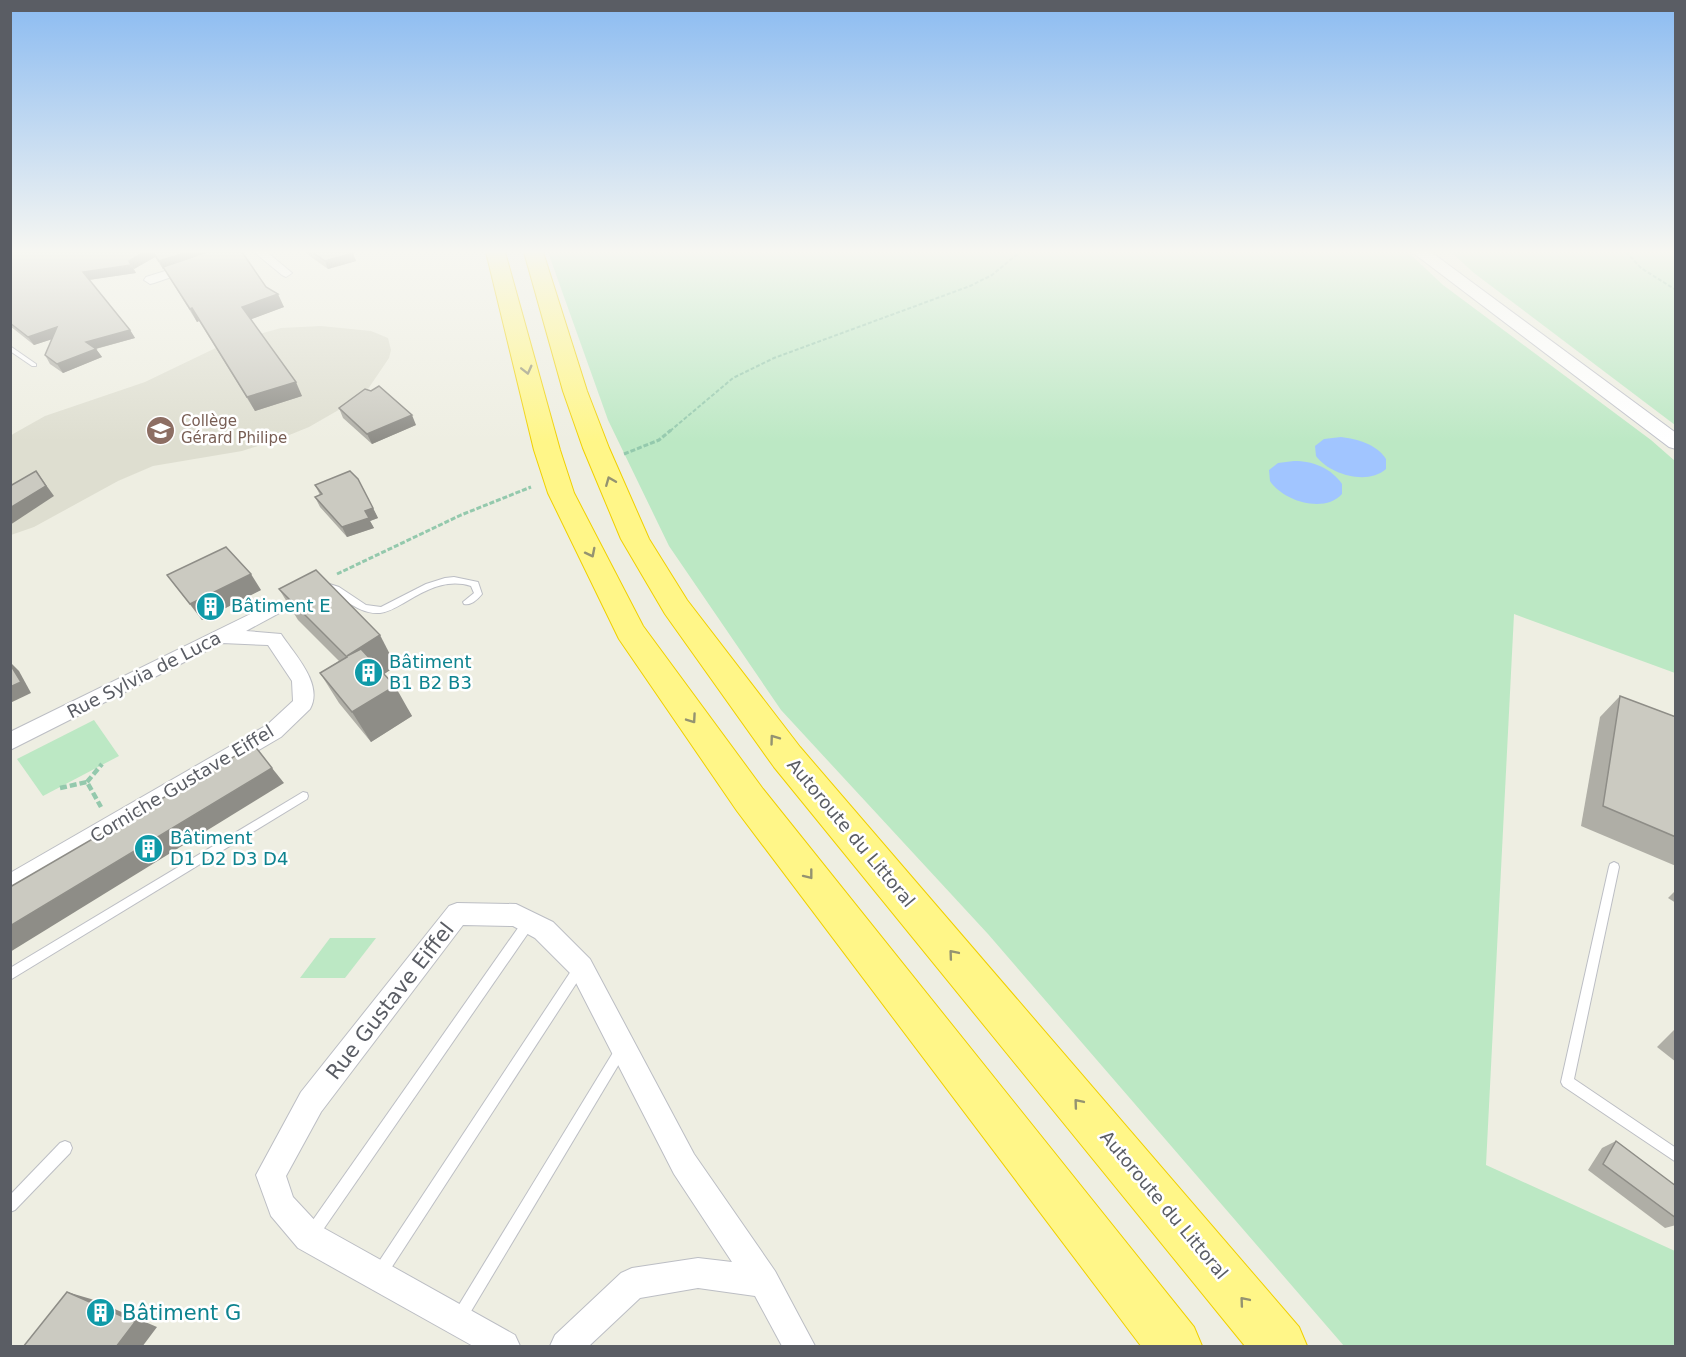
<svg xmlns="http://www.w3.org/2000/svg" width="1686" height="1357" font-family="'DejaVu Sans',sans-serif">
<rect width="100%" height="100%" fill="#eeeee2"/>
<path fill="#deded0" d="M321,326L371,331L388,338L391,350L389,358L368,389L349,404L309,427L277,440L242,451L153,466L118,481L34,527L11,535V436L13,434L45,416L145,382L224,344L281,328Z"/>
<g fill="#bce8c4">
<path d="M548,252H1408L1443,285L1651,440L1675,461V673L1514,614L1486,1165L1675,1251V1346H1344L988,934L781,710L669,546L608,420Z"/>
<path d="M1451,252H1675V425L1474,273Z"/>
<path d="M94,720L119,756L43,796L17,759Z"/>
<path d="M330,938H376L345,978H300Z"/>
</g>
<g fill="#a1c5ff">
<path d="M1341,437C1358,439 1376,444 1386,459V469C1367,486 1329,474 1316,456L1315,446L1324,439Z"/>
<path d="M1294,461C1313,461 1331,468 1342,484V494C1324,514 1283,501 1270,481L1269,470L1278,463Z"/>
</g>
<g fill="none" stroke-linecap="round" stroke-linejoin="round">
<defs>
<g id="service">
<path d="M10,346L36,364V366H32L10,351Z"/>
<path d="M454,577L478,582L482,594C478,599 471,606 464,604L463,602L474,593L471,586C445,578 424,591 402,604C395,608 388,612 380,613C356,615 340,592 317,586L316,584L320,581L339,587L366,605L381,607L426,584L445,578Z"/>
<path d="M303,792L307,793L308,796L307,799L10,980V968Z"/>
<path d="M1614,862L1618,864L1619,867L1574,1079L1676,1148V1162L1563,1086L1561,1082L1609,867L1610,864Z"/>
<path d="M529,917L533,918L535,922L533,926L318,1237L313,1239L308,1237L306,1232L308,1227L525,918Z"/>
<path d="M579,963L583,965L585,969L583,973L386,1276L381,1278L376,1276L374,1271L376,1266L575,965Z"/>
<path d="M621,1044L625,1046L627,1050L625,1054L464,1323L459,1325L454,1323L452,1318L454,1313L617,1046Z"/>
<path d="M65,1141L70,1143L72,1148L70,1153L15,1210L10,1212V1195L60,1143Z"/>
</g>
<g id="minor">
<path d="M226,252H244L154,283L150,284L144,280L146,277Z"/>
<path d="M254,252H267L292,273L286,277L282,275Z"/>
<path d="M277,601L283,603L286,607L283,611L246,631L281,634C294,654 324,684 310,709L281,737L10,895V873L267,725L293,701L292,681L268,645L222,643L10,750V732Z"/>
<path d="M457,903L516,904L553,922L590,959L694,1154L775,1271L815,1346H782L755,1296L698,1288L640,1298L589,1346H550L555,1335L621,1273L632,1268L698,1258L732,1262L674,1174L572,975L535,938L513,926L463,925L321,1112L286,1176L293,1197L320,1226L515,1335L520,1346H473L298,1248L271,1216L256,1175L301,1092L449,906Z"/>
</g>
<path id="secondary" d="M1412,252H1431L1676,433V449L1669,447Z"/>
<g id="motorway">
<path d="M486,252H505L560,450L574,493L643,626L763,789L1194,1327L1202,1346H1141L737,811L619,639L548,493L534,450Z"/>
<path d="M524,252H543L587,391L609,448L649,539L687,600L800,747L1299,1327L1307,1346H1245L774,767L665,614L621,539L583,448L563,391Z"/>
</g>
</defs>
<use href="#service" stroke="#bcbec4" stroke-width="2"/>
<use href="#minor" stroke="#bcbec4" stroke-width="2"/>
<use href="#secondary" stroke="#bec0c9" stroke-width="2"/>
<use href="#motorway" stroke="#f0d000" stroke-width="2"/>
<g stroke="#94c9ad" stroke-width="2" stroke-dasharray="4 2" stroke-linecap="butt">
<path d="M1626,252L1641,268L1676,290"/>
<path d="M670,431L733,378L774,358L970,286L992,275L1020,252"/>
</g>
<g stroke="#94c9ad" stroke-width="3" stroke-dasharray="5 2" stroke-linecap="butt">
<path d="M624,454L659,440L671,430"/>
<path d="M337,574L461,515L531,487"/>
</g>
<g stroke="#94c9ad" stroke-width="4.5" stroke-dasharray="7 3" stroke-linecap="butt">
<path d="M87,782L102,764"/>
<path d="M60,788L87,782L101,807"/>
</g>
<use href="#service" fill="#fff" fill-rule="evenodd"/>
<use href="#minor" fill="#fff" fill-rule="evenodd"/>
<use href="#secondary" fill="#fff" fill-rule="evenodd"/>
<use href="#motorway" fill="#fff688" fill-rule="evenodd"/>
</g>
<g fill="#afaea6">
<path d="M10,252H242L266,287L284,307L251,319L302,396L255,411L199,321L197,322L164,269H163L155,257L134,269L136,273L89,280L130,330L135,338L96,349L102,357L63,373L50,364L45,355L52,339L34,345L10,326Z"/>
<path d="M304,252H351L356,261L328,269Z"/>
<path d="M339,408L416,425L372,444L343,418Z"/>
<path d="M315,485L373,508L378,518L370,521L374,528L347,537L320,507L315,497L320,495Z"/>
<path d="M167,575L261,590L202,620Z"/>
<path d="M279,589L396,666L384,674L412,716L371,742L339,703L320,673L339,661L298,620Z"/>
<path d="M1620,696L1676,717V866L1581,826L1600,717Z"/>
<path d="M1676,890V903L1668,898Z"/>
<path d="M1676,1028V1062L1657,1047Z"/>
<path d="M1616,1141L1676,1186V1225L1665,1228L1588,1170L1602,1148Z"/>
</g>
<g fill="#8e8d87">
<path d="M144,252H152L155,257L134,269L129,261Z"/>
<path d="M188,252H217L163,269L159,261Z"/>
<path d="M353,253L356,261L328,269L325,261Z"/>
<path d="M131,265L136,273L88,280L83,272Z"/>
<path d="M278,294L284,307L249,320L242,307Z"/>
<path d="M192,308L199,321L197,322L190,309Z"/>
<path d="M57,327L62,336L34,345L28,337Z"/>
<path d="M130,330L135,338L91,350L86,342Z"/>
<path d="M96,349L102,357L63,373L57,364Z"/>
<path d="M296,382L302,396L255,411L247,397Z"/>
<path d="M412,415L416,425L372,444L367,434Z"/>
<path d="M36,471L54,496L10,525V508Z"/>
<path d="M373,508L378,518L370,521L374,528L347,537L342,527L365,511Z"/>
<path d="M251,574L261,590L202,620L190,604Z"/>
<path d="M380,635L396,666L365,687L347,656Z"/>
<path d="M10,662L19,671L31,693L10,703Z"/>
<path d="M395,686L412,716L371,742L352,712Z"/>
<path d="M272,768L284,783L10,952V926Z"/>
<path d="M67,1292L91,1299L157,1327L142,1347H116Z"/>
</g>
<g fill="#cbcac1" stroke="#8e8d87" stroke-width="1.5">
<path d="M10,252H144L129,261L131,265L83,272L130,330L86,342L96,349L57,364L45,355L57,327L28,337L10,323Z"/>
<path d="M153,252H188L159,261Z"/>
<path d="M207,252H242L266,287L278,294L242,307L296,382L247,397L192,308L190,309L163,267Z"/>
<path d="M312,252H351L353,253L325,261Z"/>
<path d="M379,386L412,415L367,434L339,408L365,389L371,391Z"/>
<path d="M36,471L46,486L10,508V486Z"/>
<path d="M350,471L358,479L373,508L365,511L369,518L342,527L315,497L322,494L315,485Z"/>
<path d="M226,547L251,574L190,604L167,575Z"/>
<path d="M316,570L380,635L347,656L361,649L395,686L352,712L320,673L347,657L279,589Z"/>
<path d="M10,664L21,682L10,687Z"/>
<path d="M1620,696L1676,717V837L1603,806Z"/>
<path d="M254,745L272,768L10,926V887Z"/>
<path d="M1616,1141L1676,1186V1218L1603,1164Z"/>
<path d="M67,1292L135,1322L116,1347H23Z"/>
</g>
<defs><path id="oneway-chevron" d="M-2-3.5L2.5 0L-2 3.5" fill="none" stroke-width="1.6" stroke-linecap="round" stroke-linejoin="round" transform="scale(1.5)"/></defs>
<g stroke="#949371">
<use href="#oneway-chevron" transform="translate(527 370) rotate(76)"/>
<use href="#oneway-chevron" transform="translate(610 481) rotate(-112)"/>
<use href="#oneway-chevron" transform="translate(591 553) rotate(63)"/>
<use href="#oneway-chevron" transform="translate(692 719) rotate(55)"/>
<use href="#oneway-chevron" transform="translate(774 739) rotate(-126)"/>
<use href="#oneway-chevron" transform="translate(809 875) rotate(52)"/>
<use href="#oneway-chevron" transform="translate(953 954) rotate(-130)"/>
<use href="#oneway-chevron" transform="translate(1078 1103) rotate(-130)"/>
<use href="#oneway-chevron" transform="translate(1244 1301) rotate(-130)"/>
</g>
<linearGradient id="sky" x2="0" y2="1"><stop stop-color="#8bbbf1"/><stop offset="0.57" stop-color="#f7f7f2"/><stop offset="1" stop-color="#f7f7f2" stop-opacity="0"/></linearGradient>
<rect width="1686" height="442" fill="url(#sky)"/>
<defs>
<symbol id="school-disc" viewBox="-11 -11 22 22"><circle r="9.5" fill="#8d6e63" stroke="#fff"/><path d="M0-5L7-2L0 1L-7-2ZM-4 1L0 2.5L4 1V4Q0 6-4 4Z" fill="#fff"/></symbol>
<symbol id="building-disc" viewBox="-11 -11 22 22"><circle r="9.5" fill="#0f9aa8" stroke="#fff"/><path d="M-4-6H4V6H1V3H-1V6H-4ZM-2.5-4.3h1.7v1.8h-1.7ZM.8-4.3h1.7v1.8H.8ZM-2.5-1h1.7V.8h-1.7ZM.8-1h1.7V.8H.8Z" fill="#fff"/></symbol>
</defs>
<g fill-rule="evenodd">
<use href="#school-disc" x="144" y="414" width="33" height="33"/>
<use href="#building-disc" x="194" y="590" width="33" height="33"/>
<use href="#building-disc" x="352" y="656" width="33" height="33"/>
<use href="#building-disc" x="132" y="832" width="33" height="33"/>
<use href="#building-disc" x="84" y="1296" width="33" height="33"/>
</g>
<g text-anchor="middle" stroke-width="5" stroke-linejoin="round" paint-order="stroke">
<g font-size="15" fill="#785e54" stroke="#fff" text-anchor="start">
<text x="181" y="426">Collège<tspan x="181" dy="17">Gérard Philipe</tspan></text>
</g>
<g font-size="18" fill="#0d838f" stroke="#fff" text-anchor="start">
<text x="231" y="612">Bâtiment E</text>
<text x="389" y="668">Bâtiment<tspan x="389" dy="21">B1 B2 B3</tspan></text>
<text x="170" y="844">Bâtiment<tspan x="170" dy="21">D1 D2 D3 D4</tspan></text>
</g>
<g font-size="18" fill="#5a5d64" stroke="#fff">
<text transform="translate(144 675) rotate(-27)" y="6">Rue Sylvia de Luca</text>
<text transform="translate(182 784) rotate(-31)" y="6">Corniche Gustave Eiffel</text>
<text transform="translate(851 833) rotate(50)" y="6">Autoroute du Littoral</text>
<text transform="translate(1164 1205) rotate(50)" y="6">Autoroute du Littoral</text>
</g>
<g font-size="21" fill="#5a5d64" stroke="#fff">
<text transform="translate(390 1001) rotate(-52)" y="7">Rue Gustave Eiffel</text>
</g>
<g font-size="21" fill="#0d838f" stroke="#fff" text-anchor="start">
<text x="122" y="1320">Bâtiment G</text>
</g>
</g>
<rect width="1686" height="1357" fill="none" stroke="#5a5d64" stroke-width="24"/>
</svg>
